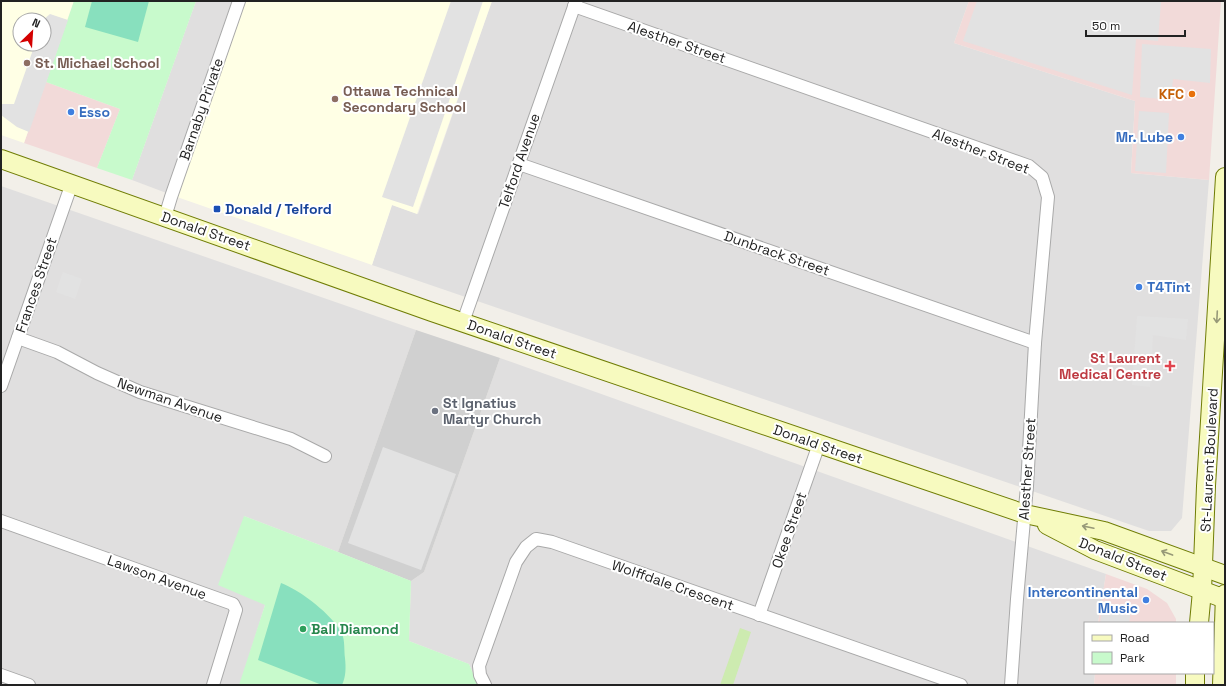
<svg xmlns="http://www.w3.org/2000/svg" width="1226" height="686" font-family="'Space Grotesk',sans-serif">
<rect width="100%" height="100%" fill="#f2efe9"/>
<g fill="#e0dfdf">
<path d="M196,1H246L177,197L132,180Z"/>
<path d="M492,1H969L954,43L1135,101L1131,173L1209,180L1182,518L1171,531H1149L372,265L392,205L418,214Z"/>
<path d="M1,186L416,330L338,552L244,516L265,605L240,685H1Z"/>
<path d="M500,358L1106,574L1098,623H1085V673H1095L1094,685H478L469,664L409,641L411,581L424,572Z"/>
</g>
<g fill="#f2dad9">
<path d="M969,1H1221L1209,180L1131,173L1135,101L954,43Z"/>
<path d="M46,82L120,109L97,168L24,143Z"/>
<path d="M1106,574L1147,589L1167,603L1176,619V623H1098Z"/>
<path d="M1095,673H1176V685H1094Z"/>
</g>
<g fill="#ffffe5" fill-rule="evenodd">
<path d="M1,1H74L24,143L1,135ZM20,20H44V44H20Z"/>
<path d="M246,1H492L417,214L392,205L372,265L177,197Z"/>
</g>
<path fill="#d0d0d0" d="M416,330L500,358L424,572L411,581L338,552Z"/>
<path fill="#cdebb0" d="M740,628L751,632L733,685H720Z"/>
<g fill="#c8facc">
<path d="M74,1H196L132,180L97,168L120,109L46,82Z"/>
<path d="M244,516L338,552L411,581L409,641L469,664L478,685H239L265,605L218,585Z"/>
</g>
<g fill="#88e0be">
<path d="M92,1H149L138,42L85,27Z"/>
<path d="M281,583C300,590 333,615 342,634C345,640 344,651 345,658C346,668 346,676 342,685H322L258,660Z"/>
</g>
<g fill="#e2e2e2">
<path d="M451,1H483L413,207L382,197Z"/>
<path d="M977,1H1161L1158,41L1136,39L1132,95L963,41Z"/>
<path d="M50,14L68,20L29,132L17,127L1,115V110L2,104H14L35,44H44L43,20Z"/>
<path d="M1142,44L1211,49L1210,83L1173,79L1171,100L1140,97Z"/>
<path d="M1139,111L1169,113L1166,173L1135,171Z"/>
<path d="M63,272L82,279L75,299L56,292Z"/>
<path d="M1137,316L1188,319L1186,340L1153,335L1150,387L1132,385Z"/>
<path d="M383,447L456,474L421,570L348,543Z"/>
<path d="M1106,604L1131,610L1129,623H1100L1102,610Z"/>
</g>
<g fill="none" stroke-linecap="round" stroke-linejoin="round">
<defs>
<g id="street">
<path d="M574,6L1029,166L1042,177L1048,197L1035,343L1027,486L1017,599L1011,685"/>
<path d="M519,164L1035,343"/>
<path d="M165,217L171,197L239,1"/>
<path d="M463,322L576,1"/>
<path d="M18,338L57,352L97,373L140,392L291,439L325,456"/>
<path d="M1,386L72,183"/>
<path d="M1,521L233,604L236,610L213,685"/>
<path d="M759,615L819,444"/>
<path d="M1,675L29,685"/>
<path d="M485,685L480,675L479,666L516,562L526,547L536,539L552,542L961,685"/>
</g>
<g id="secondary">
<path d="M1,159L432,312L869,461L1025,514L1104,531L1225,575"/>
<path d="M1047,525L1095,550L1225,599"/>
<path d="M1199,623L1202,591L1206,486L1225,177"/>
<path d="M1195,685V673"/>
<path d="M1222,685L1225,594"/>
</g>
</defs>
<use href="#street" stroke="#a9a9a9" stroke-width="14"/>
<use href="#secondary" stroke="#707d05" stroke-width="20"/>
<use href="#street" stroke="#fff" stroke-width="12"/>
<use href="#secondary" stroke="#f7fabf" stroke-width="18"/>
</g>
<defs><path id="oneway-shaft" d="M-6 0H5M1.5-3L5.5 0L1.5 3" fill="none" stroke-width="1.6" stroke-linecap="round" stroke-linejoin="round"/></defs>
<g stroke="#979978">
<use href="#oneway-shaft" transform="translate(1217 317) rotate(93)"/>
<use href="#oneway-shaft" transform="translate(1088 527) rotate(-168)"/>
<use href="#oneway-shaft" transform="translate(1167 553) rotate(-160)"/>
</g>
<g fill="#8d6e63" stroke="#fff" stroke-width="1.5">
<circle cx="27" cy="63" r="4"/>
<circle cx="335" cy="99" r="4"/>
</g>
<circle fill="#e8710a" stroke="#fff" stroke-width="1.5" cx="1192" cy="94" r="4"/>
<g fill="#3f7fe0" stroke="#fff" stroke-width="1.5">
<circle cx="71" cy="112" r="4"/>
<circle cx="1181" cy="137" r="4"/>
<circle cx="1139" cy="287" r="4"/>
<circle cx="1146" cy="600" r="4"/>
</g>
<rect fill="#1a4fb4" stroke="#fff" stroke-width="1.5" x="213" y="205" width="8" height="8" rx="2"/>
<path fill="#e0444e" stroke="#fff" stroke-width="1.5" d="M1168 360h4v4h4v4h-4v4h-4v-4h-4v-4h4z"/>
<circle fill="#6b7280" stroke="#fff" stroke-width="1.5" cx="435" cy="411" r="4"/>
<circle fill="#2e9e5b" stroke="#fff" stroke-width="1.5" cx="303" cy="629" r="4"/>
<g text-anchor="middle" stroke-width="4" stroke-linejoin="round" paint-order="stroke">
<g font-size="14" fill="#222" stroke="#fff">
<text transform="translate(677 42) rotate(19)" y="5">Alesther Street</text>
<text transform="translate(201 109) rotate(-71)" y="5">Barnaby Private</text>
<text transform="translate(981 151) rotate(21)" y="5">Alesther Street</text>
<text transform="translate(519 161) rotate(-71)" y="5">Telford Avenue</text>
<text transform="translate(206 231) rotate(19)" y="5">Donald Street</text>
<text transform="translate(777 253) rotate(19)" y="5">Dunbrack Street</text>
<text transform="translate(36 285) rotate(-71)" y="5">Frances Street</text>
<text transform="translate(512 339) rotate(19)" y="5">Donald Street</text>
<text transform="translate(170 400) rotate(19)" y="5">Newman Avenue</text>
<text transform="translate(818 444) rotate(19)" y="5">Donald Street</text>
<text transform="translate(1209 460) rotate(-87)" y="5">St-Laurent Boulevard</text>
<text transform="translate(1027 469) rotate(-86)" y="5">Alesther Street</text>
<text transform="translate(789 530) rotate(-71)" y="5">Okee Street</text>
<text transform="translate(1123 559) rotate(22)" y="5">Donald Street</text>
<text transform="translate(157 577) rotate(20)" y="5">Lawson Avenue</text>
<text transform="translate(673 585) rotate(19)" y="5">Wolffdale Crescent</text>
</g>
<g font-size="14" font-weight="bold" fill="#785e54" stroke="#fff" text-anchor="start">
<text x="35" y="68">St. Michael School</text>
<text x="343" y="96">Ottawa Technical<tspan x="343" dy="16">Secondary School</tspan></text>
</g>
<g font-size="14" font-weight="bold" fill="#c56008" stroke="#fff" text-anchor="end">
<text x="1184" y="99">KFC</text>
</g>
<g font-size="14" font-weight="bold" fill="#366cbe" stroke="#fff" text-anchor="start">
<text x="79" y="117">Esso</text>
<text x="1173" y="142" text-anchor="end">Mr. Lube</text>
<text x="1147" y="292">T4Tint</text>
<text x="1138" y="597" text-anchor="end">Intercontinental<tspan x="1138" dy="16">Music</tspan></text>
</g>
<g font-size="14" font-weight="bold" fill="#164399" stroke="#fff" text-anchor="start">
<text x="225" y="214">Donald / Telford</text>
</g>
<g font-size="14" font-weight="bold" fill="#be3a42" stroke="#fff" text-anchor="end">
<text x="1161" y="363">St Laurent<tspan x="1161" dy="16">Medical Centre</tspan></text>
</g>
<g font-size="14" font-weight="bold" fill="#5b616d" stroke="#fff" text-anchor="start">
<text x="443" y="408">St Ignatius<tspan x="443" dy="16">Martyr Church</tspan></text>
</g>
<g font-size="14" font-weight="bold" fill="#27864d" stroke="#fff" text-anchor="start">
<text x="311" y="634">Ball Diamond</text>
</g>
</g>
<rect width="1226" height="686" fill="none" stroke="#222222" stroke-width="4"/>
<rect x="1084" y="622" width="130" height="52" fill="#ffffff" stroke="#a7a7a7"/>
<rect x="1092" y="635" width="20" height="6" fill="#f7fabf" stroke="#a7a7a7"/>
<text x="1120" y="642" font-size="12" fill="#222222">Road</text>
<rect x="1092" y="652" width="20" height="12" fill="#c8facc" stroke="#a7a7a7"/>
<text x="1120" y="662" font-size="12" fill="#222222">Park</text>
<g transform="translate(32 32) rotate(25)"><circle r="19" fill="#ffffff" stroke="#a7a7a7"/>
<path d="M0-3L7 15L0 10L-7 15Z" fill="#d40000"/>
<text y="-6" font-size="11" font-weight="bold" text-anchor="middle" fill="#222222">N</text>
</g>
<path d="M1086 30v6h99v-6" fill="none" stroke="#222222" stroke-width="2"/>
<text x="1092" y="30" font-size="12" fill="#222222" stroke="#ffffff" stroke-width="3" paint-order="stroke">50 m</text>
</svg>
